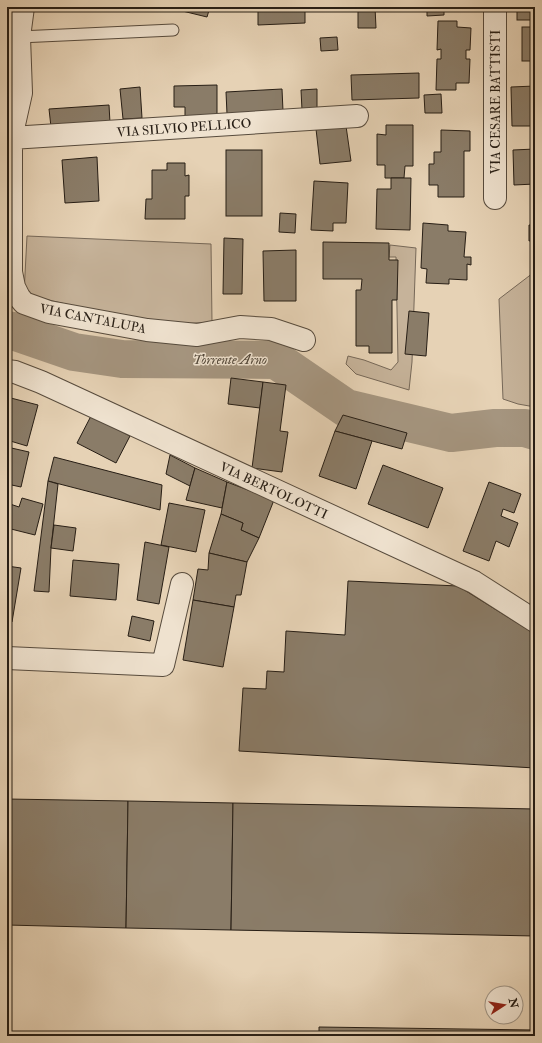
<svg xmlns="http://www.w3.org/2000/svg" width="542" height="1043" font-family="'IM FELL Double Pica',serif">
<rect width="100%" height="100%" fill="#e6d2b5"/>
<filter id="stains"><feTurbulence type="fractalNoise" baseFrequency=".005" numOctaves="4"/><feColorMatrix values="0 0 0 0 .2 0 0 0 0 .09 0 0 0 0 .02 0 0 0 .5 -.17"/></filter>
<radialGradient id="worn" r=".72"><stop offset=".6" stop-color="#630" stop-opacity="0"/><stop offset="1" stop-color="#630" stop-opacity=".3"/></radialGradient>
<g fill="#c6b39a" stroke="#766858">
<path d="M27,236L211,244L212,322L178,324L90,310L24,294Z"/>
<path d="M390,245L416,248L412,362L409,390L356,374L346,364L348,356L364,360L391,370L398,362L396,257H389Z"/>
<path d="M533,273H535V407L518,404L503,399L499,299Z"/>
</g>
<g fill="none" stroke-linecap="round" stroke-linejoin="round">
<path stroke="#a5957f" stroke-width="38" d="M7,330L13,331L74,352L122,359L276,360L346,408L451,433L495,428H525L535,431"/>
</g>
<g fill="#8a7c68" stroke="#271e15">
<path d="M166,7H210L207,17Z"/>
<path d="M258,7H312V8H305V23L258,25Z"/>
<path d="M358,7H375L376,28H358Z"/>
<path d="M427,7H444V15L427,16Z"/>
<rect x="517" y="7" width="18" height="13"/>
<path d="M438,21H457V27L471,28L470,50H466V59H470L469,83H456V90H436L437,59H441V49L437,50Z"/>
<rect x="522" y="27" width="13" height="34"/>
<path d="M337,37L338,50L321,51L320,38Z"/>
<path d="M419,73V98L352,100L351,75Z"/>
<path d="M217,85V116H185V107H174V86Z"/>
<path d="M535,86V126H512L511,87Z"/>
<path d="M140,87L142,118L123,119L120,89Z"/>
<path d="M282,89L283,111L227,114L226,92Z"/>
<path d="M317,89V109L302,110L301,90Z"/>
<path d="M441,94L442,113H425L424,95Z"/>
<path d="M109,105L110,123L51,127L49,109Z"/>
<path d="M386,125H413V166H405L404,178H385V165H377V134L386,135Z"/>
<path d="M346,126L351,161L320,164L316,129Z"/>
<path d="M441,130L470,131V151H464V197H438V185H429V164H434V152H441Z"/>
<path d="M535,149V184L514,185L513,150Z"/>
<rect x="226" y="150" width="36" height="66"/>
<path d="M97,157L99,201L65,203L62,160Z"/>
<path d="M167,163H185V176L189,175V196H185V219H145L146,199H152V170H167Z"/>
<path d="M391,178H411L410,230L376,229L377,189H391Z"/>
<path d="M314,181L348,183L346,223H333V231L311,230Z"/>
<path d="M534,207H535V240L529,241V225H535Z"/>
<path d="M280,213L296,214L295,233L279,232Z"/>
<path d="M423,223L448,225V231L466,232L464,257H471V265L467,264V280L449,279V284L426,283L427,269L421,268Z"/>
<path d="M224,238L243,239L242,294H223Z"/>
<path d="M323,242L389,243V260H398L397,300H392V353H369V346H356V290H361L362,279H323Z"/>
<path d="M296,250V301H264L263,251Z"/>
<path d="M409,311L429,313L426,356L405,354Z"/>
<path d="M231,378L263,382L260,408L228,404Z"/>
<path d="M263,382L286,385L280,431L288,432L282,472L252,468Z"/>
<path d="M7,397L38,405L27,446L7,440Z"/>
<path d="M343,415L407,433L402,449L335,431Z"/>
<path d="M91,416L130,436L116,463L77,443Z"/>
<path d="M335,431L372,441L356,489L319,476Z"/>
<path d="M7,447L29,452L21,487L7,484Z"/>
<path d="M170,455L195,468L190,486L166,474Z"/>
<path d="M54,457L162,485L160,510L48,481Z"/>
<path d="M383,465L443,488L428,528L368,504Z"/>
<path d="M195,468L227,482L222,508L186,500Z"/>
<path d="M48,481L58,484L51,548L49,592L34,591Z"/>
<path d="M227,482L274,500L259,538L241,530L243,523L221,514Z"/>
<path d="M489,482L521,494L514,513L503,509L501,516L518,523L509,547L496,541L489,561L463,551Z"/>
<path d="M22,498L43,504L35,535L7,528V503L19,507Z"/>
<path d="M169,503L205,510L196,552L161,545Z"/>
<path d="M221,514L243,523L241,530L259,538L247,562L209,553Z"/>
<path d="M54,525L76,528L73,551L51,548Z"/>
<path d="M145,542L169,547L159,604L137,600Z"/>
<path d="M209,553L247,562L241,595H236L234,607L193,600L198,569L208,570Z"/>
<path d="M73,560L119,564L116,600L70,596Z"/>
<path d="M7,566L21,568L12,622L7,621Z"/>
<path d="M348,581L458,586L535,634V768L239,751L243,688L266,689L267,671L284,672L286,631L345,635Z"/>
<path d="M193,600L234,607L223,667L183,660Z"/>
<path d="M132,616L154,621L150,641L128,636Z"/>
<path d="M7,799L128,801L126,928L7,925Z"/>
<path d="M128,801L233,803L231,930L126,928Z"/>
<path d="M233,803L535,809V936L231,930Z"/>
<path d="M319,1027L535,1030V1036H319Z"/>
</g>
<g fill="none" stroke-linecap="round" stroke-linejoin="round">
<defs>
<path id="lane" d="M19,37L173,30"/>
<g id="street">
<path d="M495,7V198"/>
<path d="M7,138H11L21,93L19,37L23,7"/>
<path d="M304,340L271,329L240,327L197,335L147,330L49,312L24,303L19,297L14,287L11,272V138L357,116"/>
<path d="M7,371L15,372L41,382L474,582L535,621"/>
<path d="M7,658L163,665L182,584"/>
</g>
</defs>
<use href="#lane" stroke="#574b3d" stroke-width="13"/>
<use href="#street" stroke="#574b3d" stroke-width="24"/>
<use href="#lane" stroke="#efe2cf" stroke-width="11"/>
<use href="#street" stroke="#efe2cf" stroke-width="22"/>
</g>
<g text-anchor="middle" stroke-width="3" stroke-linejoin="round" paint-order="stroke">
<g font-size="13" fill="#271e15" stroke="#efe2cf">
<text transform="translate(495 102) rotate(-90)" y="5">VIA CESARE BATTISTI</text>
<text transform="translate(184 127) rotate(-4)" y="5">VIA SILVIO PELLICO</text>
<text transform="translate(93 318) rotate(11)" y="5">VIA CANTALUPA</text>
<text transform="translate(274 490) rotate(25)" y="5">VIA BERTOLOTTI</text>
</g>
<g font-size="14" font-style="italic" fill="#53483a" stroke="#efe2cf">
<text x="230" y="364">Torrente Arno</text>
</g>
</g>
<rect width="542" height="1043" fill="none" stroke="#e6d2b5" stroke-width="24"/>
<rect x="8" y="8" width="526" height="1027" fill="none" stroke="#271e15" stroke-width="2"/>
<rect x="12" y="12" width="518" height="1019" fill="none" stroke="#271e15"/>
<g transform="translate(504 1005) rotate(78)"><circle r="19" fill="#efe2cf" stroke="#9f9485"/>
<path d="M0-3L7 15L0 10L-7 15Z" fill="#8f2418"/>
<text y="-6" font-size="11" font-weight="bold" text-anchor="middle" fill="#271e15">N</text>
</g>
<rect width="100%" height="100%" filter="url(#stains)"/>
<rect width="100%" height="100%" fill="url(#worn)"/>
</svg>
